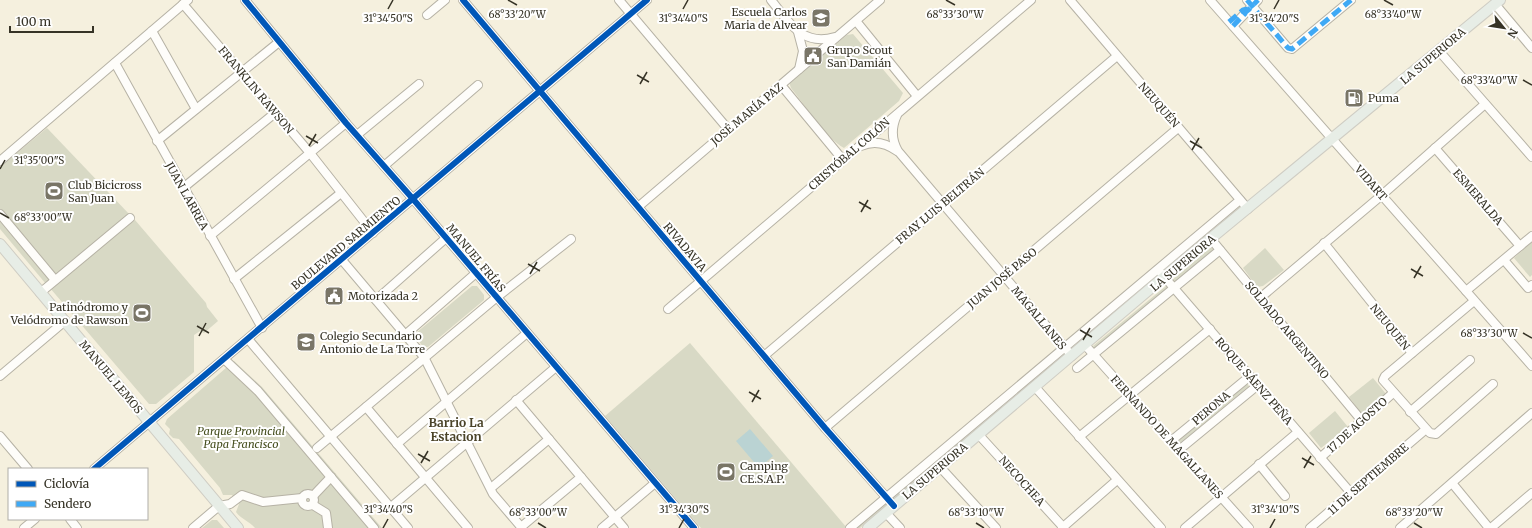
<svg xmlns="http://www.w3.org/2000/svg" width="1532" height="528" font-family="Merriweather,serif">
<rect width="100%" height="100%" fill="#f5f0de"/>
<g fill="#d8d9c5">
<path d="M853,34L903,93L899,101L844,148C827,139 804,104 791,88L789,82L847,35Z"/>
<path d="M47,128L130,215L46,284L0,229V167Z"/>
<path d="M1240,205L1242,209L1164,273L1160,269Z"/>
<path d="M135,220L206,303L207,307L218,321L204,333L200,331L194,335V372L156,404H149L50,288Z"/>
<path d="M1532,242V275L1530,277L1514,258Z"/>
<path d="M1211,247L1215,251L1174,285L1171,281Z"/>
<path d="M1265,248L1284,270L1263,286L1257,287L1243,268Z"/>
<path d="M1156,275L1158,279L1073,350L1069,347Z"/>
<path d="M472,286H477L484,295V300L428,347H423L416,337V333Z"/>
<path d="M1166,286L1169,290L1095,350L1093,346Z"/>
<path d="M690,343L847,528H701L605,416Z"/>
<path d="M1062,354L1066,356L894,500L891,496Z"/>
<path d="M234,361L262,387L382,528H255C249,521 241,519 236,512L239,504L232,495H223L220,488L179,439L173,438L169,434L170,429L165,424L167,419Z"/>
<path d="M1373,378L1386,394L1362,414L1349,397Z"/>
<path d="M1246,383L1249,386L1180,443L1178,441Z"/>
<path d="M1335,411L1348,427L1321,448L1309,433Z"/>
<path d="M885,502L887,505L860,528H854Z"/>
<path d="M212,520H217L224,528H202Z"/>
</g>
<path fill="#bad3d3" d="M750,429L773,456L759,468L736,441Z"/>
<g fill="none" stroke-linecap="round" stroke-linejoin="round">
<defs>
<g id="minor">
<path d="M245,0L346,123L413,199L694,528"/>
<path d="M463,0L825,428L894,506"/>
<path d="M619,0L728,129"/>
<path d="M771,0C789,22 802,47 835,37"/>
<path d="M1070,0L1248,209"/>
<path d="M1210,0L1532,366"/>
<path d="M1247,0L1288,48L1292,49L1351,0"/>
<path d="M183,4L310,153L373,233"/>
<path d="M1495,4L1532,48"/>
<path d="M427,15L445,0"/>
<path d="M856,21L917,96"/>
<path d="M1233,26L1258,0"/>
<path d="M152,31L196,109"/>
<path d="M798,32L803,51L799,69"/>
<path d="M1439,51L1532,157"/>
<path d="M115,63L262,328"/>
<path d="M781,85L843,160"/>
<path d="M897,115C891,128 891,139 898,151L1072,356"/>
<path d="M357,135L419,84"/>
<path d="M157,141L279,42"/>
<path d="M861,146C874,140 886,143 897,151"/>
<path d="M1435,148L1520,246"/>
<path d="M0,161L188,0"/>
<path d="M384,166L478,85"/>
<path d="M183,188L275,113"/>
<path d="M638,207L880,0"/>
<path d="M0,214L55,280"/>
<path d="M210,236L346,123"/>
<path d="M1211,239L1362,421"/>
<path d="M1324,243L1412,353"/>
<path d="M342,260L424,357L493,494L522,528"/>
<path d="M1504,260L1528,288L1532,285"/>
<path d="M1161,273L1351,493"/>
<path d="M234,279L341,193"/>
<path d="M1466,291L1532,236"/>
<path d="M40,293L130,218"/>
<path d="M1260,298L1382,195L1485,104"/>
<path d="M376,300L446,238"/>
<path d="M1474,301L1385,376L1383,380L1430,433L1436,434L1493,384"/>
<path d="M668,309L1031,0"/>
<path d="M405,335L476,273"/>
<path d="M248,339L408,528"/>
<path d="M1085,345L1249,528"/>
<path d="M764,356L1117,56"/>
<path d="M224,359L258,391L374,528"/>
<path d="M1077,368L1220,250"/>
<path d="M0,376L65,321"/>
<path d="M1035,387L1161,528"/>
<path d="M516,400L624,528"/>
<path d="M366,407L468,528"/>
<path d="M1410,412L1470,360"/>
<path d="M825,428L1178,128"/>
<path d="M979,435L1064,528"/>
<path d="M0,436L28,469"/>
<path d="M1079,437L1210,329"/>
<path d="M1171,441L1250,376"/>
<path d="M397,444L527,333"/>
<path d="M317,448L497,297L571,239"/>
<path d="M1179,450L1258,385"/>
<path d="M1320,458L1393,393"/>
<path d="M1259,464L1285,496"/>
<path d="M940,467L996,528"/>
<path d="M94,469L647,0"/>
<path d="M1452,483L1489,528"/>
<path d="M491,488L549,439"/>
<circle cx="308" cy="500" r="6"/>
<path d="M313,496L331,477"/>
<path d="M313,505L326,513L328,528"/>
<path d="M391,507L556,367"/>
<path d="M886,513L900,528"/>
<path d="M70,519L77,528"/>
<path d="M521,527L581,477"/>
<path d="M24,528L35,519"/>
<path d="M193,528L219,506L230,504L242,495L263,502L302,498"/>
<path d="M602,528L655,483"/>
<path d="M850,528L1240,200"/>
<path d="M1062,528L1117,480"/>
<path d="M1185,528L1298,432"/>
<path d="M1310,528L1425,430"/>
<path d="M1400,528L1532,413"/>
<path d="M1491,528L1532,493"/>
</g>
<g id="major">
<path d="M0,244L238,528"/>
<path d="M868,528L1164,277L1500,0"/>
</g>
</defs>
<use href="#minor" stroke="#b6b2a5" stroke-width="10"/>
<use href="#major" stroke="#cfcdc4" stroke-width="12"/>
<use href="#minor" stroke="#fefdfa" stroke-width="8"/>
<use href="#major" stroke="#e7ede6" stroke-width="10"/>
<g stroke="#3fa9f5" stroke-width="5" stroke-dasharray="10 5" stroke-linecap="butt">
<path d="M1247,0L1288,48L1292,49L1351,0"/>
<path d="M1229,22L1243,10L1248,9"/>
<path d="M1233,26L1258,0"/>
</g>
<defs>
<g id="cycleway">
<path d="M245,0L346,123L413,199L694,528"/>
<path d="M463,0L825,428L894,506"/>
<path d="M94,469L647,0"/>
</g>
</defs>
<use href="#cycleway" stroke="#fff" stroke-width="8"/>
<use href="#cycleway" stroke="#0057b8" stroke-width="6"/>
</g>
<path fill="none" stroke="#363326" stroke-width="1.5" d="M508,0L517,5M946,0L955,5M1384,0L1393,5M388,9L393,0M683,9L688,0M1274,9L1279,0M637,75L649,82M1523,80L1532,85M640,84L647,72M306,136L318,143M1190,141L1202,148M309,146L316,134M1192,150L1199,138M0,169L5,160M859,202L871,209M861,212L868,200M0,213L9,218M528,264L540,271M1411,269L1423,276M530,274L537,262M1414,278L1421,266M197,326L209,333M1080,330L1092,337M1523,333L1532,338M199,336L206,323M1083,340L1090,328M749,392L761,399M752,402L759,390M418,454L430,461M1302,458L1314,465M421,463L428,451M1304,468L1311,456M538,523L546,528M976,523L984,528M1414,523L1422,528M383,528L388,519M679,528L684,519M1270,528L1275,519"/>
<defs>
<symbol id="school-square" viewBox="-11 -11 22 22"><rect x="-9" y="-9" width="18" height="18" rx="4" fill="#797566" stroke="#fff"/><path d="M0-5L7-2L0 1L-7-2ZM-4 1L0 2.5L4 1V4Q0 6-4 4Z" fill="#fff"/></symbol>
<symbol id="civic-square" viewBox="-11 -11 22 22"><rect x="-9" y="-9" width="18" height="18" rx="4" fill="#797566" stroke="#fff"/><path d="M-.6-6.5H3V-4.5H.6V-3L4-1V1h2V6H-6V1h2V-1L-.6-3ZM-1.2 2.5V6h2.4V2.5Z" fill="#fff"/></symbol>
<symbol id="fuel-square" viewBox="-11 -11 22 22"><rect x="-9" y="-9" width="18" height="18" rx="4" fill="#797566" stroke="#fff"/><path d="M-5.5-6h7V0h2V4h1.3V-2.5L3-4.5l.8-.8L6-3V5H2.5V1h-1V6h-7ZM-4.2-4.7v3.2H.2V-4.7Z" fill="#fff"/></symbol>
<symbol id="stadium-square" viewBox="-11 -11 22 22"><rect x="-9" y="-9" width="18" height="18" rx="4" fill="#797566" stroke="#fff"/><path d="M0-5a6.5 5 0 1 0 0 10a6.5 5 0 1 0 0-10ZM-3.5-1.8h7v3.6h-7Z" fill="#fff"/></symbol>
</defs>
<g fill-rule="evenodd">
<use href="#school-square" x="810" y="7" width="22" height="22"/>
<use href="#civic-square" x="802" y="45" width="22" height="22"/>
<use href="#fuel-square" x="1343" y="87" width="22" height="22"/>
<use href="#stadium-square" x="43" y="180" width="22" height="22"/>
<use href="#civic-square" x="323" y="285" width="22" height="22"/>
<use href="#stadium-square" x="131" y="302" width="22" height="22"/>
<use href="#school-square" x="295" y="331" width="22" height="22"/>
<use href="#stadium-square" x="715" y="461" width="22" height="22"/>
</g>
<g text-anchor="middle" stroke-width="4" stroke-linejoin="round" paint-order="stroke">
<g font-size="11" fill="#363326" stroke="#fff" text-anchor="start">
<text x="807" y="16" text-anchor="end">Escuela Carlos<tspan x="807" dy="13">Maria de Alvear</tspan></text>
<text x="827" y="54">Grupo Scout<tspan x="827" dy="13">San Damián</tspan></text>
<text x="1368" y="102">Puma</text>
<text x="68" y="189">Club Bicicross<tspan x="68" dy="13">San Juan</tspan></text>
<text x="348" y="300">Motorizada 2</text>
<text x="128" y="311" text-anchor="end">Patinódromo y<tspan x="128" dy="13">Velódromo de Rawson</tspan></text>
<text x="320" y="340">Colegio Secundario<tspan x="320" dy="13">Antonio de La Torre</tspan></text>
<text x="740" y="470">Camping<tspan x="740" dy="13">CE.S.A.P.</tspan></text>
</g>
<g font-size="11" fill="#363326" stroke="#fff">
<text transform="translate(1433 56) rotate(-40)" y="4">LA SUPERIORA</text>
<text transform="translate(256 90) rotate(50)" y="4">FRANKLIN RAWSON</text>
<text transform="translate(1159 105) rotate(49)" y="4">NEUQUÉN</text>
<text transform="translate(747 114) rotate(-40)" y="4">JOSÉ MARÍA PAZ</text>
<text transform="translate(849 154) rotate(-41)" y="4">CRISTÓBAL COLÓN</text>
<text transform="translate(1371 183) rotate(49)" y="4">VIDART</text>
<text transform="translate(187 196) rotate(61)" y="4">JUAN LARREA</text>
<text transform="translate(1478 197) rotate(49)" y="4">ESMERALDA</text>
<text transform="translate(940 206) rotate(-40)" y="4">FRAY LUIS BELTRÁN</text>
<text transform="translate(346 243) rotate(-40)" y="4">BOULEVARD SARMIENTO</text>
<text transform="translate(685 247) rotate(50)" y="4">RIVADAVIA</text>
<text transform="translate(476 258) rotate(50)" y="4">MANUEL FRÍAS</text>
<text transform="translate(1183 263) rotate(-40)" y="4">LA SUPERIORA</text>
<text transform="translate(1002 278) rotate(-40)" y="4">JUAN JOSÉ PASO</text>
<text transform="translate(1039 318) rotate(50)" y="4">MAGALLANES</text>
<text transform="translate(1390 327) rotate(51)" y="4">NEUQUÉN</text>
<text transform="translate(1287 330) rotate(50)" y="4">SOLDADO ARGENTINO</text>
<text transform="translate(111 377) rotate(50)" y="4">MANUEL LEMOS</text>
<text transform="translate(1254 381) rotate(49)" y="4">ROQUE SÁENZ PEÑA</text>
<text transform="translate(1211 408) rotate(-40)" y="4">PERONA</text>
<text transform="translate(1357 425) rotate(-42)" y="4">17 DE AGOSTO</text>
<text transform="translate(1167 437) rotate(48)" y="4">FERNANDO DE MAGALLANES</text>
<text transform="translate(935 471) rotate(-40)" y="4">LA SUPERIORA</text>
<text transform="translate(1368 479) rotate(-41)" y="4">11 DE SEPTIEMBRE</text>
<text transform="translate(1022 481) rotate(48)" y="4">NECOCHEA</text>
</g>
<g font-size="11" font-style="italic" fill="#444d1d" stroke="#fff">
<text x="241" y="435">Parque Provincial<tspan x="241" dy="13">Papa Francisco</tspan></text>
</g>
<g font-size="12" font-weight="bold" fill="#4a4328" stroke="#fff">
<text x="456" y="427">Barrio La<tspan x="456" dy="14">Estacion</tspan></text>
</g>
</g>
<g font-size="10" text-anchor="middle" fill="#363326" stroke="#fff" stroke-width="4" stroke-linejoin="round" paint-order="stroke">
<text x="1393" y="18">68°33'40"W</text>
<text x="517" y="18">68°33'20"W</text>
<text x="955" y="18">68°33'30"W</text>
<text x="388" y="22">31°34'50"S</text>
<text x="683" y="22">31°34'40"S</text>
<text x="1274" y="22">31°34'20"S</text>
<text x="1489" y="84">68°33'40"W</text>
<text x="39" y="164">31°35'00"S</text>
<text x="43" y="221">68°33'00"W</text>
<text x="1489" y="337">68°33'30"W</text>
<text x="388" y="513">31°34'40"S</text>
<text x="684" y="513">31°34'30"S</text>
<text x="1275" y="513">31°34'10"S</text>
<text x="538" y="516">68°33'00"W</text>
<text x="976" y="516">68°33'10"W</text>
<text x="1414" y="516">68°33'20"W</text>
</g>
<rect x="8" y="468" width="140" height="52" fill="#ffffff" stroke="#afada8"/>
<rect x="16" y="481" width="20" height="6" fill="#0057b8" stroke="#afada8"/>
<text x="44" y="488" font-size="12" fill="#363326">Ciclovía</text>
<rect x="16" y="501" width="20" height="6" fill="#3fa9f5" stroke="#afada8"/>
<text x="44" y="508" font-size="12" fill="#363326">Sendero</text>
<g transform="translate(1504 28) rotate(120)" stroke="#ffffff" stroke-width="3" paint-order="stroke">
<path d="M0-3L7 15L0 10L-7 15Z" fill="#363326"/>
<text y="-6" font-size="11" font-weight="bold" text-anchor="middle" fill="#363326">N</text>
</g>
<path d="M10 26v6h83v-6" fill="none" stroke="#363326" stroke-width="2"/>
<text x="16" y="26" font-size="12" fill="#363326" stroke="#ffffff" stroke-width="3" paint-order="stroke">100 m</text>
</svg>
